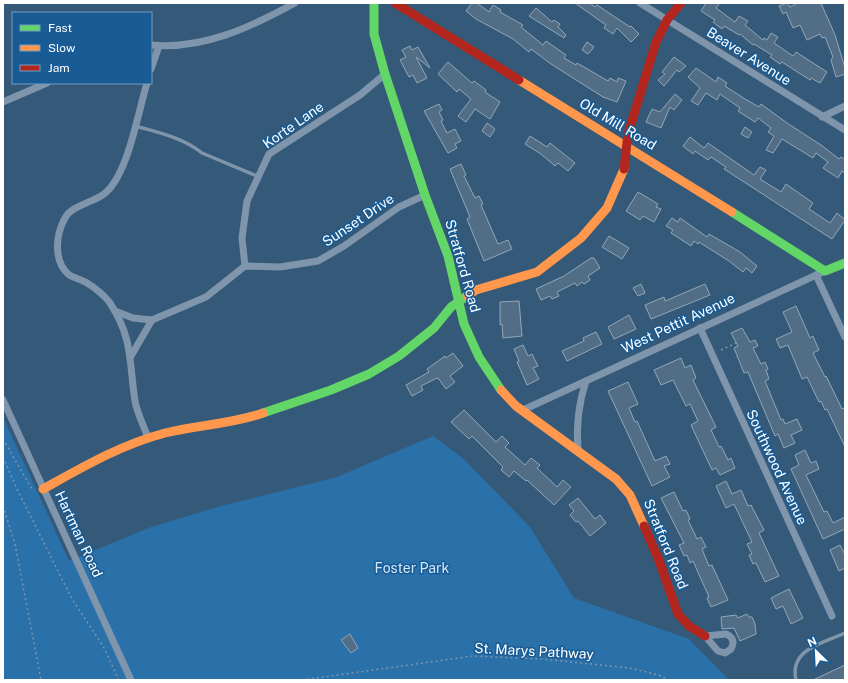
<svg xmlns="http://www.w3.org/2000/svg" width="848" height="683" font-family="'Public Sans',sans-serif">
<rect width="100%" height="100%" fill="#355978"/>
<path fill="#2a70a9" d="M3,417L69,561L151,527L221,506L337,477L433,436L464,459L530,527L574,598L689,639L729,680H3Z"/>
<g fill="#526e87" stroke="#92a7b8">
<path d="M472,3H477L489,12L493,5L501,10L500,12L523,25L521,27L543,45L546,41L566,55L564,58L576,65L577,63L608,81L610,78L617,82L618,78L626,81L617,102L603,97L551,64L531,49L529,52L513,39L476,19L466,11Z"/>
<path d="M575,3H590L595,7L597,5L630,27L631,26L639,34L631,42L617,28L613,34L604,28L606,25Z"/>
<path d="M706,3H720L716,8L735,22L739,16L748,21L745,25L763,40L764,38L767,40L771,33L778,37L774,43L793,56L796,52L827,72L820,83L811,78L810,80L782,62L780,64L770,57L772,55L754,44L753,45L740,34L739,35L724,26L722,29L713,22L715,20L701,11Z"/>
<path d="M787,3L790,7L798,3H821L835,35L845,68V74L836,77L831,60L833,57L825,37L822,38L820,34L807,40L800,25L793,28L786,12L783,14L779,6Z"/>
<path d="M536,8L552,22L554,20L560,24L558,27L566,35L564,38L529,16Z"/>
<path d="M587,42L594,47L588,54L582,50Z"/>
<path d="M410,46L412,50L418,47L430,68L416,57L427,78L417,83L413,75L409,77L400,60L406,57L402,50Z"/>
<path d="M674,57L686,66L679,72L677,70L664,86L658,80L665,74L662,72Z"/>
<path d="M448,62L472,83L474,81L486,90L485,92L500,102L490,119L475,109L466,122L458,116L471,99L459,89L457,92L438,74Z"/>
<path d="M696,68L716,82L718,77L727,83L725,86L745,99L759,107L761,104L787,123L821,145L839,159L841,157L845,160V173L842,171L838,178L823,168L828,162L816,153L813,158L782,139L773,153L766,150L774,136L768,132L771,128L758,118L755,122L738,111L740,108L720,94L717,100L706,93L698,105L691,101L700,88L688,77Z"/>
<path d="M675,94L682,100L674,110L670,107L661,128L646,122L652,109L660,112Z"/>
<path d="M439,104L442,110L439,112L443,120L441,121L447,133L455,129L461,141L455,144L457,148L448,153L424,111Z"/>
<path d="M487,123L495,129L490,137L482,131Z"/>
<path d="M745,127L752,132L748,138L741,134Z"/>
<path d="M530,136L547,147L550,143L575,163L568,171L558,163L555,166L541,154L525,144Z"/>
<path d="M690,137L704,148L708,143L754,175L760,167L766,170L760,179L781,192L786,184L813,203L809,209L830,223L837,213L845,220L832,239L724,169L726,167L711,157L708,160L695,151L693,154L683,146Z"/>
<path d="M461,164L466,175L464,176L475,198L479,196L483,204L481,205L498,244L508,240L512,249L484,261L467,219L470,217L450,169Z"/>
<path d="M638,192L658,204L656,207L661,209L654,222L643,216L640,220L626,211Z"/>
<path d="M672,218L678,222L680,218L707,237L709,234L740,252L757,266L752,273L746,268L743,272L729,261L699,242L698,244L694,241L691,246L671,233L673,230L666,226Z"/>
<path d="M609,236L629,248L622,259L602,247Z"/>
<path d="M591,258H594L600,268L588,276L590,280L584,284L582,282L577,286L575,283L557,292L559,296L552,299L550,296L541,300L536,289L564,276Z"/>
<path d="M641,284L645,293L638,296L633,288Z"/>
<path d="M705,284L710,295L651,319L645,305L664,297L665,301Z"/>
<path d="M519,301L522,336L503,338L502,324L500,325V302Z"/>
<path d="M796,306L810,338L813,336L819,350L813,353L825,377L826,376L842,409L845,408V447L827,409L825,410L821,401L819,402L807,377L802,379L788,345L780,348L776,339L792,332L783,312Z"/>
<path d="M629,315L636,329L614,339L608,327Z"/>
<path d="M742,328L750,342L755,340L758,346L753,348L761,364L765,362L768,369L766,370L769,379L765,381L781,420L783,419L785,424L797,419L802,430L791,435L795,443L784,448L778,434L775,436L748,372L744,373L734,348L738,346L731,333Z"/>
<path d="M596,332L602,344L567,361L562,351L584,341L583,338Z"/>
<path d="M523,345L528,356L532,354L538,366L533,368L539,379L527,385L517,362L519,361L514,349Z"/>
<path d="M453,353L463,366L450,376L455,382L446,389L438,378L435,379L421,386L423,390L412,396L406,385L429,372L427,369L445,356L446,358Z"/>
<path d="M681,358L685,368L691,365L696,378L693,380L716,427L711,430L719,447L721,446L728,460L731,458L735,468L720,475L716,468L712,470L691,425L698,421L690,404L686,406L673,380L661,385L654,370Z"/>
<path d="M628,382L638,404L629,408L635,422L637,421L655,461L666,456L670,464L664,466L670,477L652,486L608,391Z"/>
<path d="M464,410L496,442L502,436L509,443L505,447L525,465L531,458L540,465L537,468L557,487L563,480L571,487L554,505L527,480L526,481L514,471L509,477L501,470L503,467L472,436L469,439L451,422Z"/>
<path d="M805,450L811,463L816,461L819,469L806,475L824,512L827,511L833,523L845,517V529L823,539L791,469L799,465L795,455Z"/>
<path d="M726,481L732,494L741,490L748,506L751,505L764,530L759,533L779,576L765,582L756,563L753,564L749,555L752,554L747,544L752,542L734,504L726,508L716,486Z"/>
<path d="M674,492L683,511L686,510L690,519L688,520L697,539L701,537L706,547L702,549L709,566L712,565L728,600L711,607L707,598L709,597L693,561L690,563L687,555L684,556L679,545L684,543L661,498Z"/>
<path d="M578,498L595,519L600,515L606,523L590,536L578,521L576,522L570,515L574,511L569,505Z"/>
<path d="M840,545L845,555V568L839,571L830,550Z"/>
<path d="M789,589L803,618L791,624L783,606L776,609L771,598Z"/>
<path d="M747,614L749,617H752L755,624L756,634L740,641L734,628L722,629L721,617L736,615L738,618Z"/>
<path d="M350,634L358,648L351,653L341,640Z"/>
<path d="M845,665V680H813Z"/>
</g>
<g fill="none" stroke-linecap="round" stroke-linejoin="round">
<g stroke="#7e95ab" stroke-width="1.5" stroke-dasharray="2 3" stroke-linecap="butt">
<path d="M721,350L736,343"/>
<path d="M3,439L33,491"/>
<path d="M3,457L17,489L72,599L103,646L119,680"/>
<path d="M3,506L15,544L41,680"/>
<path d="M302,680L473,656L542,659L630,668L662,676L667,680"/>
</g>
<g stroke="#7e95ab" stroke-width="3.5">
<path d="M135,126C158,132 183,138 202,153L257,176"/>
<path d="M796,680C789,649 823,643 845,633"/>
</g>
<g stroke="#7e95ab" stroke-width="7">
<path d="M640,3L845,130"/>
<path d="M151,45C203,50 251,27 295,3"/>
<path d="M151,69L159,46"/>
<path d="M147,83C138,112 128,176 104,194C94,202 71,206 65,218C56,234 53,260 68,274C73,278 81,279 87,283C94,287 105,296 110,303C133,338 129,362 135,401C137,413 144,426 148,438"/>
<path d="M3,102L47,83"/>
<path d="M822,117L845,106"/>
<path d="M245,266L242,238L247,201L269,154L360,95L385,74"/>
<path d="M816,275L845,337"/>
<path d="M115,311L133,318L152,320"/>
<path d="M700,328L832,616"/>
<path d="M131,356L152,320L206,297L245,266L280,267L318,261L344,246L399,207L425,195"/>
<path d="M3,400L131,680"/>
<path d="M523,410L825,271"/>
<path d="M578,450C576,425 578,405 586,381"/>
<path d="M726,634C733,637 735,642 731,649L725,653L718,651L705,636Z"/>
</g>
<g stroke="#63d668" stroke-width="9">
<path d="M374,3V34L385,74L425,195L448,256L464,324L479,357L501,390"/>
<path d="M732,212L825,271L845,263"/>
<path d="M263,413L331,390L369,374L399,356L434,328L451,307L467,296"/>
</g>
<g stroke="#ff974d" stroke-width="9">
<path d="M519,80L732,212"/>
<path d="M467,296L476,290L537,272L581,238L607,208L624,169"/>
<path d="M501,390L516,406L616,479L630,495L644,526"/>
<path d="M43,489C83,467 120,445 165,433C197,425 232,424 263,413"/>
</g>
<g stroke="#b3261e" stroke-width="9">
<path d="M395,3L519,80"/>
<path d="M624,169L628,134L656,42L667,20L681,3"/>
<path d="M644,526L658,558L678,614L689,626L705,636"/>
</g>
</g>
<g text-anchor="middle" stroke-width="3" stroke-linejoin="round" paint-order="stroke">
<g font-size="14" fill="#fff" stroke="#185b95">
<text transform="translate(749 56) rotate(32)" y="5">Beaver Avenue</text>
<text transform="translate(618 124) rotate(31)" y="5">Old Mill Road</text>
<text transform="translate(293 125) rotate(-35)" y="5">Korte Lane</text>
<text transform="translate(358 220) rotate(-34)" y="5">Sunset Drive</text>
<text transform="translate(463 266) rotate(74)" y="5">Stratford Road</text>
<text transform="translate(678 323) rotate(-25)" y="5">West Pettit Avenue</text>
<text transform="translate(777 467) rotate(65)" y="5">Southwood Avenue</text>
<text transform="translate(79 534) rotate(65)" y="5">Hartman Road</text>
<text transform="translate(666 544) rotate(68)" y="5">Stratford Road</text>
<text transform="translate(534 651) rotate(3)" y="5">St. Marys Pathway</text>
</g>
<g font-size="14" fill="#d1e8fb" stroke="#185b95">
<text x="412" y="573">Foster Park</text>
</g>
</g>
<rect width="848" height="683" fill="none" stroke="#ffffff" stroke-width="8"/>
<rect x="12" y="12" width="140" height="72" fill="#185b95" stroke="#749dbf"/>
<rect x="20" y="25" width="20" height="6" fill="#63d668" stroke="#749dbf"/>
<text x="48" y="32" font-size="12" fill="#ffffff">Fast</text>
<rect x="20" y="45" width="20" height="6" fill="#ff974d" stroke="#749dbf"/>
<text x="48" y="52" font-size="12" fill="#ffffff">Slow</text>
<rect x="20" y="65" width="20" height="6" fill="#b3261e" stroke="#749dbf"/>
<text x="48" y="72" font-size="12" fill="#ffffff">Jam</text>
<g transform="translate(816 651) rotate(336)" stroke="#185b95" stroke-width="3" paint-order="stroke">
<path d="M0-3L7 15L0 10L-7 15Z" fill="#ffffff"/>
<text y="-6" font-size="11" font-weight="bold" text-anchor="middle" fill="#ffffff">N</text>
</g>
</svg>
